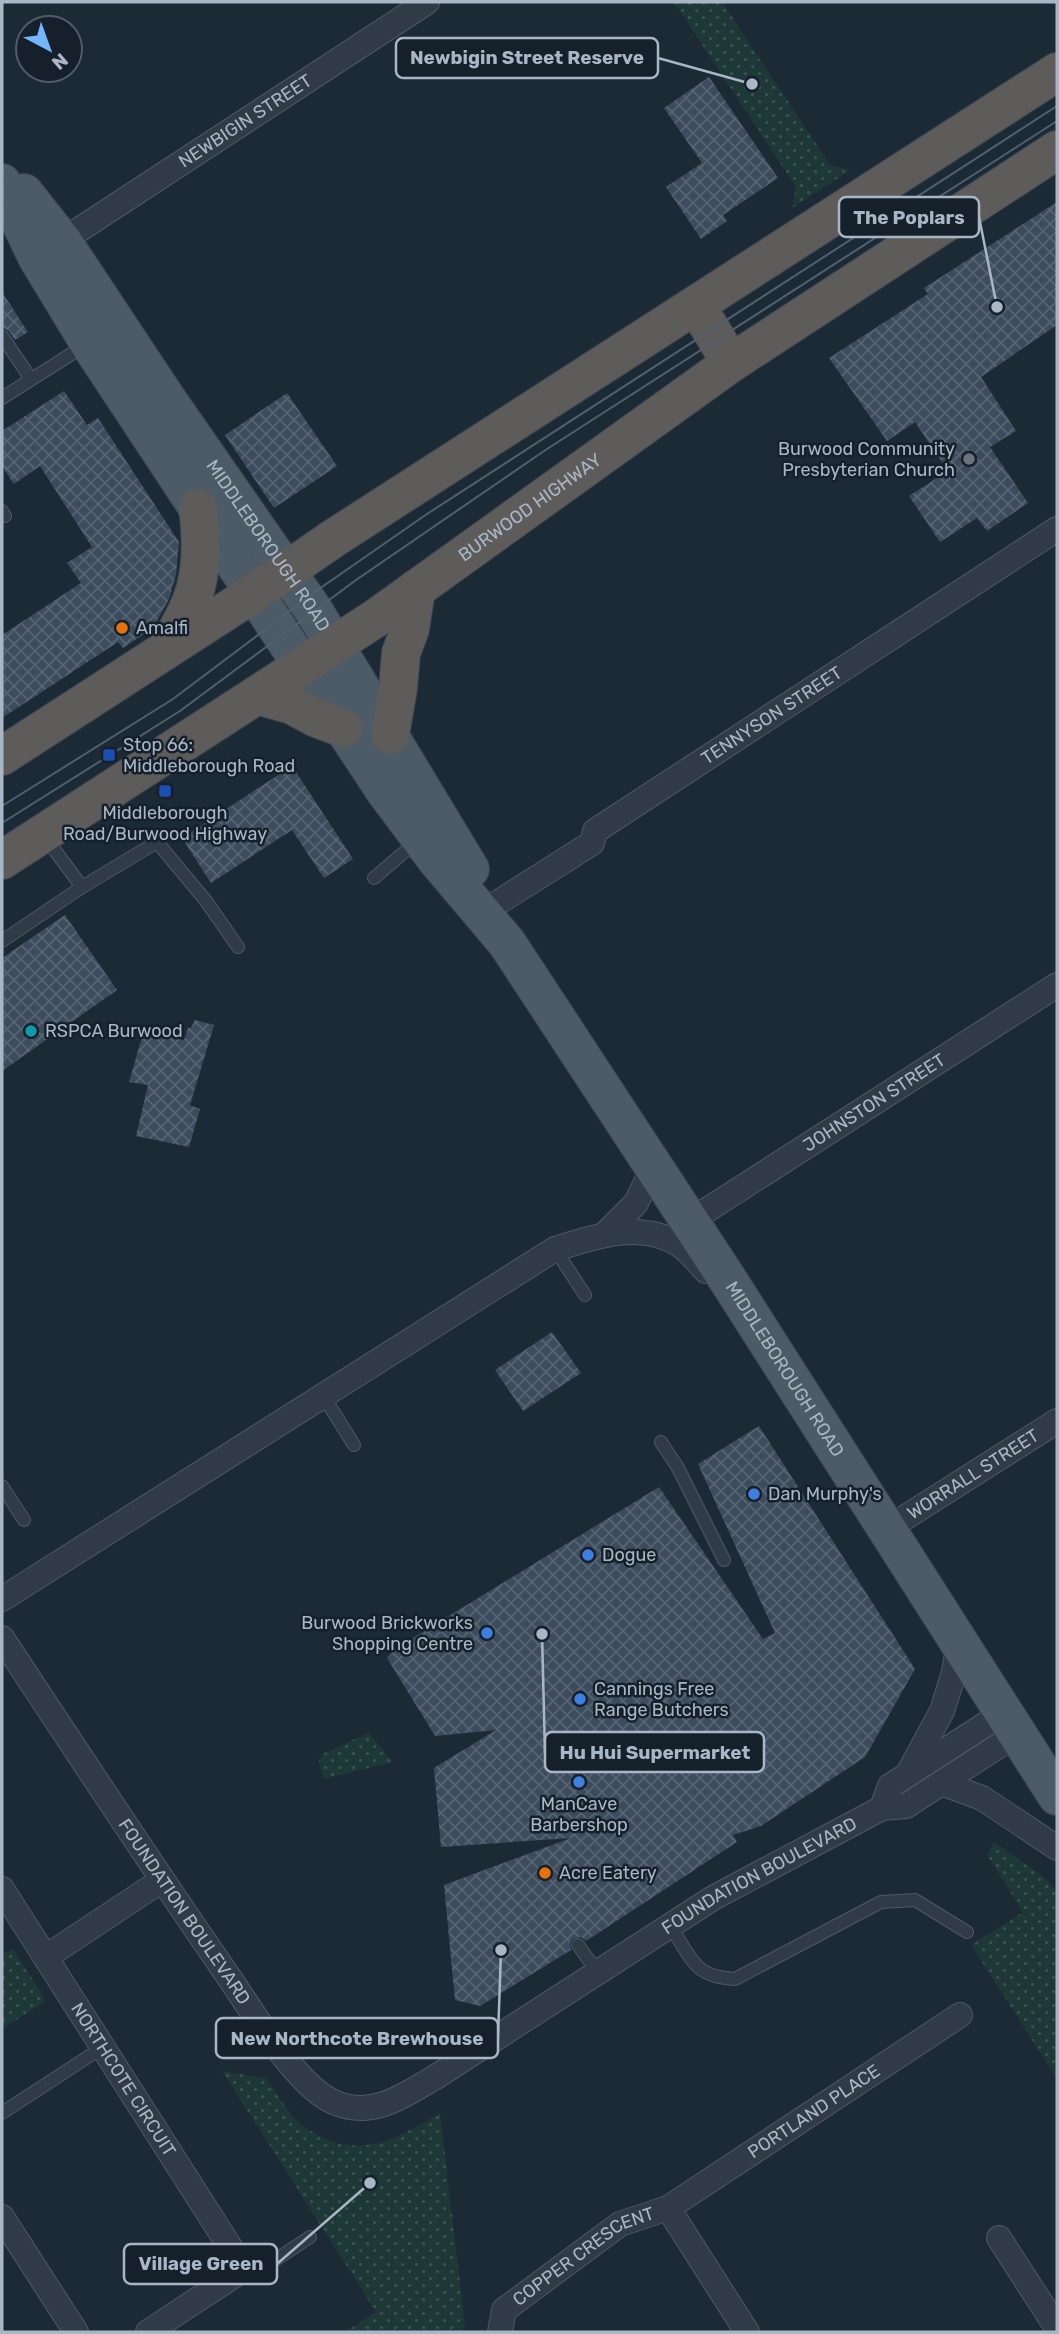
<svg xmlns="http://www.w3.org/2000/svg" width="1059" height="2334" font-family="Rubik,sans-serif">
<defs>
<pattern id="grass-dots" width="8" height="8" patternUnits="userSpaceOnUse" patternTransform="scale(1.75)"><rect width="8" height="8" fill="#1e3737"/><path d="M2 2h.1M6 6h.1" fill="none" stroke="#3c5252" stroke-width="1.8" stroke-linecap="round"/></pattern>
<pattern id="building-cross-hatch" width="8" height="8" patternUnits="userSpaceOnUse" patternTransform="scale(1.75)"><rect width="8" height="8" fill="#3d4c5c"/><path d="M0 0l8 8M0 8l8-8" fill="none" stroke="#566472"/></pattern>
</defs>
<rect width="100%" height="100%" fill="#1c2a36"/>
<g fill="url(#grass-dots)">
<path d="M674,2H722L830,165L851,170L792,208L796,187Z"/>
<path d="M369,1733L393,1762L323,1779L319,1760L324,1753Z"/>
<path d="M994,1842L1044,1877L1057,1891V2079L971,1945L1023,1912L987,1855Z"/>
<path d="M13,1948L46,2001L2,2029V1955Z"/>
<path d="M222,2071L266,2078C277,2093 288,2114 302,2125C353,2163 392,2142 440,2113L465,2324L462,2332H345L376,2312Z"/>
</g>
<g fill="url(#building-cross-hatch)">
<path d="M709,77L778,178L723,215L727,221L701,239L666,187L702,163L664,108Z"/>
<path d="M1057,202V325L981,377L1016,431L990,447L1028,503L987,531L977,518L940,542L909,496L948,471L915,422L887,441L829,358L928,294L924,288Z"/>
<path d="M2,292L28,332L15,340L9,331L2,327Z"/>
<path d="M64,391L87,425L98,418L179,542L176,575L169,599L153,628L123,648L118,642L2,718V635L81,583L67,563L92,547L40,466L14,484L2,466V431Z"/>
<path d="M287,393L337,466L274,508L225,435Z"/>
<path d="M292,766L353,859L324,878L292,830L211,883L182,838Z"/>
<path d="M65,915L117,990L2,1071V958Z"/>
<path d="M195,1020L214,1025L190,1105L200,1109L189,1147L136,1136L148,1085L129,1082L144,1030L184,1040L188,1028H191Z"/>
<path d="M552,1332L581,1373L523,1411L495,1370Z"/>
<path d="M759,1426L915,1669L865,1757L761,1826L733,1835L737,1842L586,1941L581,1937L574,1938L570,1942L571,1950L480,2006L455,2000L444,1885L571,1838L441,1847L434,1768L496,1730L435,1736L387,1658L395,1649L659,1487L763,1639L775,1633L698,1464Z"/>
</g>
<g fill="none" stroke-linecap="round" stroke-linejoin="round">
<defs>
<g id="service">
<path d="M2,336L31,379"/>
<path d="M2,398L84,346"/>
<path d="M2,511L5,516"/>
<path d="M45,837L82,887"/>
<path d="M374,878L416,842"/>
<path d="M2,941L82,887L157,842L206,901L238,947"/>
<path d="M555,1249L585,1295"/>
<path d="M324,1397L354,1445"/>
<path d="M661,1442L678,1468L724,1560"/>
<path d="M2,1486L24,1520"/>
<path d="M670,1926C692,1958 693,1977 735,1979L881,1902L915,1900L967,1932"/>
<path d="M578,1945L598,1973"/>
<path d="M2,2113L103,2047"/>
<path d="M244,2269L269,2264L310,2237"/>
</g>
<g id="minor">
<path id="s1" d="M62,241L427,2"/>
<path id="s2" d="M491,907L592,843L595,831L1057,529"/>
<path id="s3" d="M690,1221L1057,985"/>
<path d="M606,1233L636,1203L654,1166"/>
<path id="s4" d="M887,1529L1057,1421"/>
<path d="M2,1599L555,1249C594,1237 640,1220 678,1244C689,1250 697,1262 706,1271"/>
<path id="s5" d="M2,1638C75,1749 148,1860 224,1970C249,2005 296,2088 336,2103C373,2118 403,2096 434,2078L713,1898L882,1808L906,1806L1017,1734"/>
<path d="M909,1772L942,1711L953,1676L959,1644"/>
<path d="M944,1784L982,1798L1057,1848"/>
<path d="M882,1808L890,1786L1003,1713"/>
<path id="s6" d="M2,1889L244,2269L148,2332"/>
<path d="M46,1957L162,1880"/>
<path id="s7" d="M668,2208L960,2015"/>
<path d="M2,2217L76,2332"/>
<path d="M999,2238L1057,2328"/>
<path id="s8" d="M500,2332L504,2310L620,2224L668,2208L747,2332"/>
</g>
<g id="primary">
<path id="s9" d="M2,183L37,257L89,343L385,791L436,859L507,943L728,1280L1057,1796"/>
<path id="s10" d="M24,193L62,241L166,398L314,611L470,869"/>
</g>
<g id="trunk">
<path d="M696,305L731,363"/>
<path d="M168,647C175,633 185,618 191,602C203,573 202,539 198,508"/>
<path d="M257,695L292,705L316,718L343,728"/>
<path d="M390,735L398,688L401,653L410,629L416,589"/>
<path d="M2,756L254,593L334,538L1057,72"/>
<path id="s11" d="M2,860L376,618L731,363L1057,150"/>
</g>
</defs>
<use href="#service" stroke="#4d5965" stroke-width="14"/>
<use href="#minor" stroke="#4d5965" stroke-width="26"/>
<use href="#primary" stroke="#394450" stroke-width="40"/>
<use href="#trunk" stroke="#3b4651" stroke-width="40"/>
<use href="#service" stroke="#303b47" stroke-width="12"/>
<use href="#minor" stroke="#303b47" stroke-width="24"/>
<use href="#primary" stroke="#4d5b67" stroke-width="38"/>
<use href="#trunk" stroke="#5e5c5a" stroke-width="38"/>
<g stroke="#51606f" stroke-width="2">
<path d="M2,806L173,699L319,589L427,514L1057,106"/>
<path d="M2,823L180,711L356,580L547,449L1057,121"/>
</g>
</g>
<circle fill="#6b7280" stroke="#16202b" stroke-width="2.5" cx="969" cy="459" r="7"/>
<g fill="#e8710a" stroke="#16202b" stroke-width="2.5">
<circle cx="122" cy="628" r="7"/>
<circle cx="545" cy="1873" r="7"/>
</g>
<g fill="#1a4fb4" stroke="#16202b" stroke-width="2.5">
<rect x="102" y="748" width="14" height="14" rx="3.5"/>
<rect x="158" y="784" width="14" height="14" rx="3.5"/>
</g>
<circle fill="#0f9aa8" stroke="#16202b" stroke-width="2.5" cx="31" cy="1031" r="7"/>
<g fill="#3f7fe0" stroke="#16202b" stroke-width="2.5">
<circle cx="754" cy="1494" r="7"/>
<circle cx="588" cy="1555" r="7"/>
<circle cx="487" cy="1633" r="7"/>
<circle cx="580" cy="1699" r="7"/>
<circle cx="579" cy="1782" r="7"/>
</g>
<g text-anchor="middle" stroke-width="5" stroke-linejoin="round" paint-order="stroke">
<g font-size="18" fill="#a9b6c5" stroke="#16202b">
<text dy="6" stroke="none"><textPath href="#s1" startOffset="219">NEWBIGIN STREET</textPath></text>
<text dy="6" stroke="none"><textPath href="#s11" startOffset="635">BURWOOD HIGHWAY</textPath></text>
<text dy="6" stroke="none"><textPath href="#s10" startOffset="429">MIDDLEBOROUGH ROAD</textPath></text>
<text dy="6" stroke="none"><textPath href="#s2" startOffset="343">TENNYSON STREET</textPath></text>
<text dy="6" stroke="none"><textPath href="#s3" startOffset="219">JOHNSTON STREET</textPath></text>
<text dy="6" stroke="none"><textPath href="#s9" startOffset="1423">MIDDLEBOROUGH ROAD</textPath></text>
<text dy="6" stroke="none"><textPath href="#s4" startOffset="102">WORRALL STREET</textPath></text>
<text dy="6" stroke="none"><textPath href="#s5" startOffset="1064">FOUNDATION BOULEVARD</textPath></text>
<text dy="6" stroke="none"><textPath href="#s5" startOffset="329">FOUNDATION BOULEVARD</textPath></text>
<text dy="6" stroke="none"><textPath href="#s6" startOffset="226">NORTHCOTE CIRCUIT</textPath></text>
<text dy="6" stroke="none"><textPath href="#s7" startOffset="175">PORTLAND PLACE</textPath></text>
<text dy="6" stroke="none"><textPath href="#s8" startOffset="119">COPPER CRESCENT</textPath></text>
</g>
<g font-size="18" fill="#a9b6c5" stroke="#16202b" text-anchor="start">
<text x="955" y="455" text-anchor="end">Burwood Community<tspan x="955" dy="21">Presbyterian Church</tspan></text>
<text x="136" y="634">Amalfi</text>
<text x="123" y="751">Stop 66:<tspan x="123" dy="21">Middleborough Road</tspan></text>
<text x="165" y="819" text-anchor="middle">Middleborough<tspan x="165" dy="21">Road/Burwood Highway</tspan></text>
<text x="45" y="1037">RSPCA Burwood</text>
<text x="768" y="1500">Dan Murphy's</text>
<text x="602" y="1561">Dogue</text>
<text x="473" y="1629" text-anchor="end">Burwood Brickworks<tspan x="473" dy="21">Shopping Centre</tspan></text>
<text x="594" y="1695">Cannings Free<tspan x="594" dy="21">Range Butchers</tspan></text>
<text x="579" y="1810" text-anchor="middle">ManCave<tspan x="579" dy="21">Barbershop</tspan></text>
<text x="559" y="1879">Acre Eatery</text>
</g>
</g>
<path fill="none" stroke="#a9b6c5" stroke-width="2.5" d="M752 84L658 58M997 307L979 217M542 1634L545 1752M501 1950L498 2038M370 2183L277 2264"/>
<g fill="#a9b6c5" stroke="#16202b" stroke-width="2.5">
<circle cx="752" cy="84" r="7"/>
<circle cx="997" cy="307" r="7"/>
<circle cx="542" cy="1634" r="7"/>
<circle cx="501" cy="1950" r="7"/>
<circle cx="370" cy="2183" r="7"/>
</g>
<g fill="#16202b" stroke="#a9b6c5" stroke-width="2.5">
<rect x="396" y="38" width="262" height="40" rx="7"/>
<rect x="839" y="197" width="140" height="40" rx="7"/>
<rect x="545" y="1732" width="219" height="40" rx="7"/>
<rect x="216" y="2018" width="282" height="40" rx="7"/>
<rect x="124" y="2244" width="153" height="40" rx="7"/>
</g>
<g font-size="19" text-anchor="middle" font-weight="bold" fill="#a9b6c5">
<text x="527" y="64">Newbigin Street Reserve</text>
<text x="909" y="224">The Poplars</text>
<text x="655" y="1759">Hu Hui Supermarket</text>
<text x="357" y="2045">New Northcote Brewhouse</text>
<text x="201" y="2270">Village Green</text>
</g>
<rect width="1059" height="2334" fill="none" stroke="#a9b6c5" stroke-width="7"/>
<g transform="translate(49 49) rotate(139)"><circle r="33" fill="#16202b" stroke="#515c69" stroke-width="2"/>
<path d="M0-5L12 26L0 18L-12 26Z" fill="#74b5ff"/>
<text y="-10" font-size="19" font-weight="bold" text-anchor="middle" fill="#a9b6c5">N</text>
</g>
</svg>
